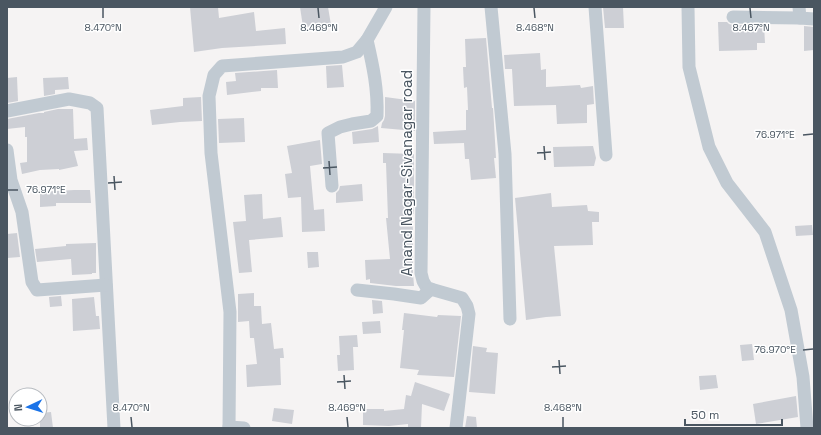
<svg xmlns="http://www.w3.org/2000/svg" width="821" height="435" font-family="'Space Grotesk',sans-serif">
<rect width="100%" height="100%" fill="#f5f3f3"/>
<g fill="#cdcfd5">
<path d="M190,7H218L219,18L254,12L256,31L285,28L286,44L222,48L194,52Z"/>
<path d="M300,7H328L331,25L303,27Z"/>
<path d="M603,7H623L624,28H605Z"/>
<path d="M718,22H727L729,24L733,25H764L765,43H757V50L719,51Z"/>
<path d="M804,26L814,27V50L804,51Z"/>
<path d="M486,38L492,108H493L494,124L496,158H494L496,178L471,180L469,159H465L464,143L434,144L433,132L466,130V110H468L467,87L464,88L463,67H466L465,39Z"/>
<path d="M540,53L541,70L546,69V87L580,85L581,88L593,86L594,104L587,105V123L557,124L556,105L514,106L512,69H505L504,55Z"/>
<path d="M342,65L344,87L327,88L326,66Z"/>
<path d="M277,70L278,88H261V91L227,95L226,82L236,81L235,73Z"/>
<path d="M17,77L18,101L7,103V78Z"/>
<path d="M68,77L69,89L55,90V94L44,96L43,78Z"/>
<path d="M201,97L202,121L180,122L152,125L150,110L183,106V98Z"/>
<path d="M385,97L415,101V131L381,128L382,123L384,120L385,116Z"/>
<path d="M58,109H73L74,139L87,138L88,150L74,151L78,166L59,170V169L40,170L22,174L20,163L27,162V137H25V127L7,129V119L39,113H44V112Z"/>
<path d="M244,118L245,142L219,143L218,119Z"/>
<path d="M378,126L379,142L353,144L352,132L372,129Z"/>
<path d="M320,140L322,164L310,166L314,210L324,209L325,231L302,232L301,197L288,198L285,174L292,173L287,146Z"/>
<path d="M593,146L596,158L594,166L554,167L553,147Z"/>
<path d="M383,153L414,154V214H412L413,232V273L414,286H396L370,283V279L366,280L365,260L390,259L386,218H388L386,163H383Z"/>
<path d="M362,184L363,201L336,203V193L339,190L340,186Z"/>
<path d="M74,190H90L91,203H56V206L40,207V192Z"/>
<path d="M551,193L552,207L587,205L588,211L599,212V222H592L593,245L554,246L561,316L546,317L526,320L515,198Z"/>
<path d="M262,194L263,219L281,217L283,237L249,240L252,272L239,273L233,222L246,221L244,195Z"/>
<path d="M812,225L813,235L796,236L795,226Z"/>
<path d="M17,233L20,257L7,258V234Z"/>
<path d="M96,243V273H92V274L72,275L71,259L37,262L35,249L66,246V244Z"/>
<path d="M307,252H318L319,267L308,268Z"/>
<path d="M254,293V306H261L262,324L271,323L274,349L283,348L284,358H280L281,385L247,387L246,365L257,364L254,338H250L249,321L238,322V294Z"/>
<path d="M61,296L62,306L50,307L49,297Z"/>
<path d="M94,297L96,316H99L100,329L73,331L72,299Z"/>
<path d="M372,300L382,301L383,313L373,314Z"/>
<path d="M404,313L437,317L438,315L461,316L454,377L417,375L419,370L400,368L404,330H402Z"/>
<path d="M380,321L381,333L363,334L362,322Z"/>
<path d="M357,335L358,347H353L354,370L338,371L337,355H340L339,336Z"/>
<path d="M752,344L754,360L742,361L740,345Z"/>
<path d="M473,346L487,348L486,352L498,353L495,394L469,392Z"/>
<path d="M716,375L718,388L700,390L699,376Z"/>
<path d="M415,382L450,394L444,411L422,404L421,428H408V424L389,426L363,425V409H384V411L404,409L406,395L411,396Z"/>
<path d="M796,396L798,417L756,424L753,404Z"/>
<path d="M274,408L294,410L292,424L272,421Z"/>
<path d="M51,412L53,428H40V413Z"/>
<path d="M467,416L476,417L477,428H465Z"/>
</g>
<g fill="none" stroke-linecap="round" stroke-linejoin="round">
<g stroke="#c1cad2" stroke-width="13">
<path d="M424,7L421,273L423,281L427,288L462,298L467,306L469,314L456,428"/>
<path d="M491,7L505,154L510,319"/>
<path d="M595,7L606,155"/>
<path d="M688,7L689,67L709,147L727,183L765,232L791,310L803,377L807,428"/>
<path d="M799,7L800,18L814,19"/>
<path d="M733,17L800,18"/>
<path d="M7,111L69,99L90,103L97,108L114,428"/>
<path d="M7,150L11,180L22,212L32,282L37,290L106,285"/>
<path d="M332,186L328,133L340,127L352,124L371,121L377,116C378,89 373,66 367,40"/>
<path d="M357,290L394,294L421,298L431,289"/>
<path d="M229,427L230,312L211,153L209,96L214,75L222,66L343,57L357,52L367,40L386,7"/>
<path d="M229,428V427L244,428"/>
</g>
</g>
<path fill="none" stroke="#4a5661" stroke-width="1.5" d="M103,8V18M318,8L319,18M534,8L535,18M750,8L751,18M803,135L813,134M544,146L545,160M537,153L551,152M329,161L330,175M323,168L337,167M114,176L115,190M108,183L122,182M8,190H18M803,350L813,349M559,360L560,374M552,367L566,366M344,375L345,389M337,382L351,381M131,417L132,427M347,417L348,427M563,417V427"/>
<g text-anchor="middle" stroke-width="3" stroke-linejoin="round" paint-order="stroke">
<g font-size="15" fill="#4a5661" stroke="#fff">
<text transform="translate(407 173) rotate(-90)" y="5">Anand Nagar-Sivanagar road</text>
</g>
</g>
<g font-size="10" text-anchor="middle" fill="#4a5661" stroke="#fff" stroke-width="3" stroke-linejoin="round" paint-order="stroke">
<text x="103" y="31">8.470°N</text>
<text x="319" y="31">8.469°N</text>
<text x="535" y="31">8.468°N</text>
<text x="751" y="31">8.467°N</text>
<text x="775" y="138">76.971°E</text>
<text x="46" y="193">76.971°E</text>
<text x="775" y="353">76.970°E</text>
<text x="131" y="411">8.470°N</text>
<text x="347" y="411">8.469°N</text>
<text x="563" y="411">8.468°N</text>
</g>
<rect width="821" height="435" fill="none" stroke="#4a5661" stroke-width="16"/>
<g transform="translate(28 407) rotate(266)"><circle r="19" fill="#ffffff" stroke="#b7bbc0"/>
<path d="M0-3L7 15L0 10L-7 15Z" fill="#1a73e8"/>
<text y="-6" font-size="11" font-weight="bold" text-anchor="middle" fill="#4a5661">N</text>
</g>
<path d="M685 419v6h97v-6" fill="none" stroke="#4a5661" stroke-width="2"/>
<text x="691" y="419" font-size="12" fill="#4a5661" stroke="#ffffff" stroke-width="3" paint-order="stroke">50 m</text>
</svg>
